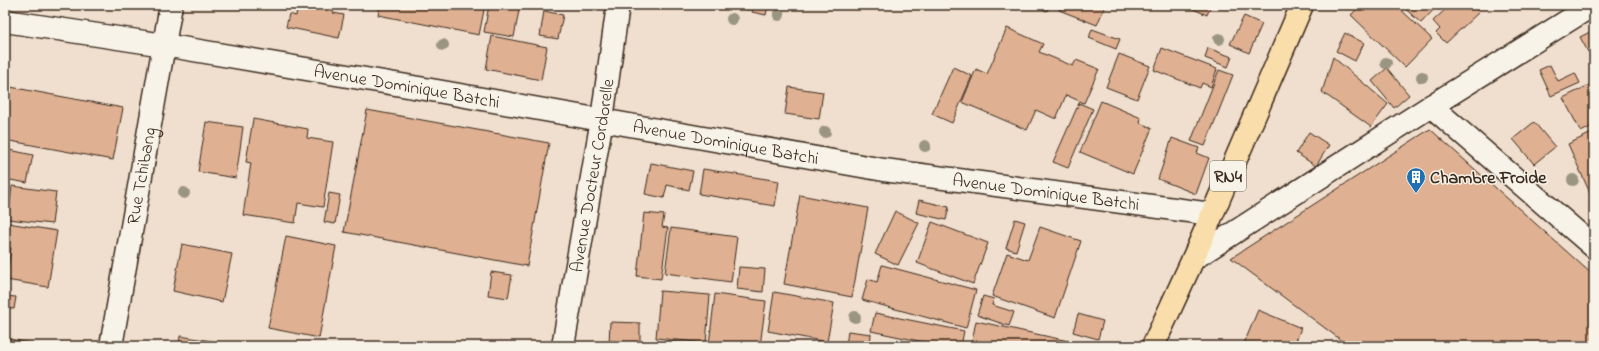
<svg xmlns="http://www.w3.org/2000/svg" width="1599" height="351" font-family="'Indie Flower',sans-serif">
<rect width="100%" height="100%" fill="#f0dfce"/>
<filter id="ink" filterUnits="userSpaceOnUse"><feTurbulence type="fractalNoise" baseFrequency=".025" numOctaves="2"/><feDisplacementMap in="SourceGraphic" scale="8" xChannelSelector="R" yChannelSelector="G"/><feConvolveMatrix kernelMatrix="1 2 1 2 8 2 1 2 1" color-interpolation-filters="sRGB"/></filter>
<g filter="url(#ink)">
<g fill="#dfb091" stroke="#3b2a1e">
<path d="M281,5H334L333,13L344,15L339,38L286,27L289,14L296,16L297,8Z"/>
<path d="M380,5H485L479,35L378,15Z"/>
<path d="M489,5H520L514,37L484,32Z"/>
<path d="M721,5H750L749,10Z"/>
<path d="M754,5H768L766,15L752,12Z"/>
<path d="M1031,5H1050L1047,11Z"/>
<path d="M1061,5H1102L1105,6L1097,25L1059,10Z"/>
<path d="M1184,5H1211L1207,15Z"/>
<path d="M1361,5H1396L1432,39L1405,67L1351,15Z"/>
<path d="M1401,5H1438L1421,23Z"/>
<path d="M1450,5H1472L1479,12L1446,43L1436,33L1440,29L1433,21Z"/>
<path d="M544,11L563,15L558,39L540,36Z"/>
<path d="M1244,16L1262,24L1249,53L1230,44Z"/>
<path d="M1007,28L1043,44L1039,52L1073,66L1076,60L1099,69L1084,103L1066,95L1056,119L1036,110L1027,130L962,102L976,69L987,74Z"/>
<path d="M1092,29L1120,39L1116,49L1089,38Z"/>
<path d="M1594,30V49L1588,52L1580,37Z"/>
<path d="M1345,33L1364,43L1355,61L1336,51Z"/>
<path d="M492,36L547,47L541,80L486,69Z"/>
<path d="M1162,48L1217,69L1211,87L1202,83L1200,88L1154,70Z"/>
<path d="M1208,48L1232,57L1228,67L1205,58Z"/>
<path d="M1119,54L1150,66L1137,99L1106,87Z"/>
<path d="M1333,57L1388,104L1371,127L1322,92Z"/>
<path d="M1550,65L1558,81L1575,73L1580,83L1551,96L1539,70Z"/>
<path d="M953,67L972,76L952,123L932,114Z"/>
<path d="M1387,68L1409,95L1394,108L1372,81Z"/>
<path d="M1219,70L1233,75L1205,146L1191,141Z"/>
<path d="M1589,85L1594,95V125L1581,132L1563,98Z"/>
<path d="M5,86L123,108L113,160L5,140Z"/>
<path d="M789,87L823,92L819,119L785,114Z"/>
<path d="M1101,101L1141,118L1140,123L1152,128L1133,174L1080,152Z"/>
<path d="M1079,103L1093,109L1068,168L1053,162Z"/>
<path d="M367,110L549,143L527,266L344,232Z"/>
<path d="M253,119L308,129L307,138L333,142L323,207L298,203L295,223L243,215L251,163L246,162Z"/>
<path d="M206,122L243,127L236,178L198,172Z"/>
<path d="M1534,122L1555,147L1534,164L1513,139Z"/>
<path d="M1430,129L1594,276V346H1349L1231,258Z"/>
<path d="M1309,132L1329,145L1316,166L1296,153Z"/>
<path d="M1594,132V202L1568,144Z"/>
<path d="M1172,138L1199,148L1197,153L1209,158L1196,194L1158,179Z"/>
<path d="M5,149L33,155L27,183L5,179Z"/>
<path d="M651,163L693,171L689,190L667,185L664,198L645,194Z"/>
<path d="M703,169L779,181L775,206L699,194Z"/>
<path d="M12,186L56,192L52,224L8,219Z"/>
<path d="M329,193L340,195L335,224L324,222Z"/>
<path d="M800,195L868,208L852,297L784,284Z"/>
<path d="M919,200L949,207L946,220L916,213Z"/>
<path d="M895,211L919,223L898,265L875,254Z"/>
<path d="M644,213L664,215L662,227L668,228L661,279L637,276Z"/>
<path d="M1015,219L1025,222L1016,251L1006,248Z"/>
<path d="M932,222L988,243L973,284L917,263Z"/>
<path d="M8,223L57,231L48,287L6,280L11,248L5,247Z"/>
<path d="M1040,227L1081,241L1055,318L992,296L1007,253L1028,260Z"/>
<path d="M671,228L737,237L731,282L665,273Z"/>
<path d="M286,236L336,246L319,338L268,328Z"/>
<path d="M182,244L232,254L222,302L173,291Z"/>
<path d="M882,265L976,290L966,328L862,300L868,279L877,282Z"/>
<path d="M739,267L765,269L763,292L737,289Z"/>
<path d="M491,272L512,275L508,298L488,295Z"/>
<path d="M660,291L710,295L706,343L656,338Z"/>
<path d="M774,292L834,303L827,342L768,331Z"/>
<path d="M715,294L766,301L760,346H722L709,344Z"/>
<path d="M5,296L16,297L14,309L5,308Z"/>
<path d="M983,296L994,299L992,305L1014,312L1009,326L977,315Z"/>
<path d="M1258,310L1301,328L1294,346H1243Z"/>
<path d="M875,313L964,331L961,346H943L871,331Z"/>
<path d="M1078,314L1103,321L1098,339L1073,332Z"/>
<path d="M976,321L1073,342L1072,346H971Z"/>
<path d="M610,322L640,323V344L609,343Z"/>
<path d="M848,331L871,334L870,346H846Z"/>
<path d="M180,336L224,343V346H179Z"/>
<path d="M5,338L44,346H5Z"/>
<path d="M667,341L706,346H667Z"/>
<path d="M883,344L910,346H883Z"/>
</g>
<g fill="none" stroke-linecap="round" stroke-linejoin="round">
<defs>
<g id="minor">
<path id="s1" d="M5,21L164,45L437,91L884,170L1211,214"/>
<path d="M1431,106L1594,247"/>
<path d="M1193,259L1431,106L1593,5"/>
<path id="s2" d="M111,346L171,5"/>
<path id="s3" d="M563,346L602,119L618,5"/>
</g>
<path id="highway" d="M1153,346L1193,259L1302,5"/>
</defs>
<use href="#minor" stroke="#3b2a1e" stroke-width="25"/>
<use href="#highway" stroke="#3b2a1e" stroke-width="25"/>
<use href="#minor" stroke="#f7f3e8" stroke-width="22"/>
<use href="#highway" stroke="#f9deab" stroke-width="22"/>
</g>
<g fill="#9a9580">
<circle cx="779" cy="15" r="6"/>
<circle cx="732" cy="19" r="6"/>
<circle cx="1219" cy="39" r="6"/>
<circle cx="443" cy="45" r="6"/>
<circle cx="1386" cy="63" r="6"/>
<circle cx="1422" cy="77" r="6"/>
<circle cx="825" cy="132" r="6"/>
<circle cx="925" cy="146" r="6"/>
<circle cx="1573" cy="180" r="6"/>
<circle cx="184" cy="193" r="6"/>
<circle cx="855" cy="317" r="6"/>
</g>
</g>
<defs>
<symbol id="building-pin" viewBox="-11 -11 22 30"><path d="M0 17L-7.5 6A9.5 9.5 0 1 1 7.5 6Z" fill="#1f6fb2" stroke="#f7f3e8"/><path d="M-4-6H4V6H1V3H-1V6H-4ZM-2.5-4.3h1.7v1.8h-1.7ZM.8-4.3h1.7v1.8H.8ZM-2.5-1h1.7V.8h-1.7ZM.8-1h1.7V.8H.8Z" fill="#fff"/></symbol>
</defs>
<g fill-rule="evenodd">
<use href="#building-pin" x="1405" y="166" width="22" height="30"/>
</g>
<g text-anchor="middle" stroke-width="3" stroke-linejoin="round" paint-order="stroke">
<rect fill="#f7f3e8" stroke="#73665b" stroke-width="1" x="1210" y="161" width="36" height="30" rx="3"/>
<g font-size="17" font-weight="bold" fill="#3b2a1e">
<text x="1228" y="182">RN4</text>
</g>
<g font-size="18" fill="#3b2a1e" stroke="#f7f3e8">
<text dy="6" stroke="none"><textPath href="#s1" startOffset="407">Avenue Dominique Batchi</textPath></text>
<text dy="6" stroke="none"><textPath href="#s1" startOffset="731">Avenue Dominique Batchi</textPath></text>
<text dy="6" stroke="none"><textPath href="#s2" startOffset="173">Rue Tchibang</textPath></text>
<text dy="6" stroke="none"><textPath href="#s3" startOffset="173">Avenue Docteur Cordorelle</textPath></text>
<text dy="6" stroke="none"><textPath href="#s1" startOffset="1055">Avenue Dominique Batchi</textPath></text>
</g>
<g font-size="18" font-weight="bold" fill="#3b2a1e" stroke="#f7f3e8" text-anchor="start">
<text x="1430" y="183">Chambre Froide</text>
</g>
</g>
<rect width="1599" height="351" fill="none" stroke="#f7f3e8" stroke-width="20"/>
<rect x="10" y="10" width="1579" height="331" fill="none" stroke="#3b2a1e" stroke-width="1.5" filter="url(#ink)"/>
</svg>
